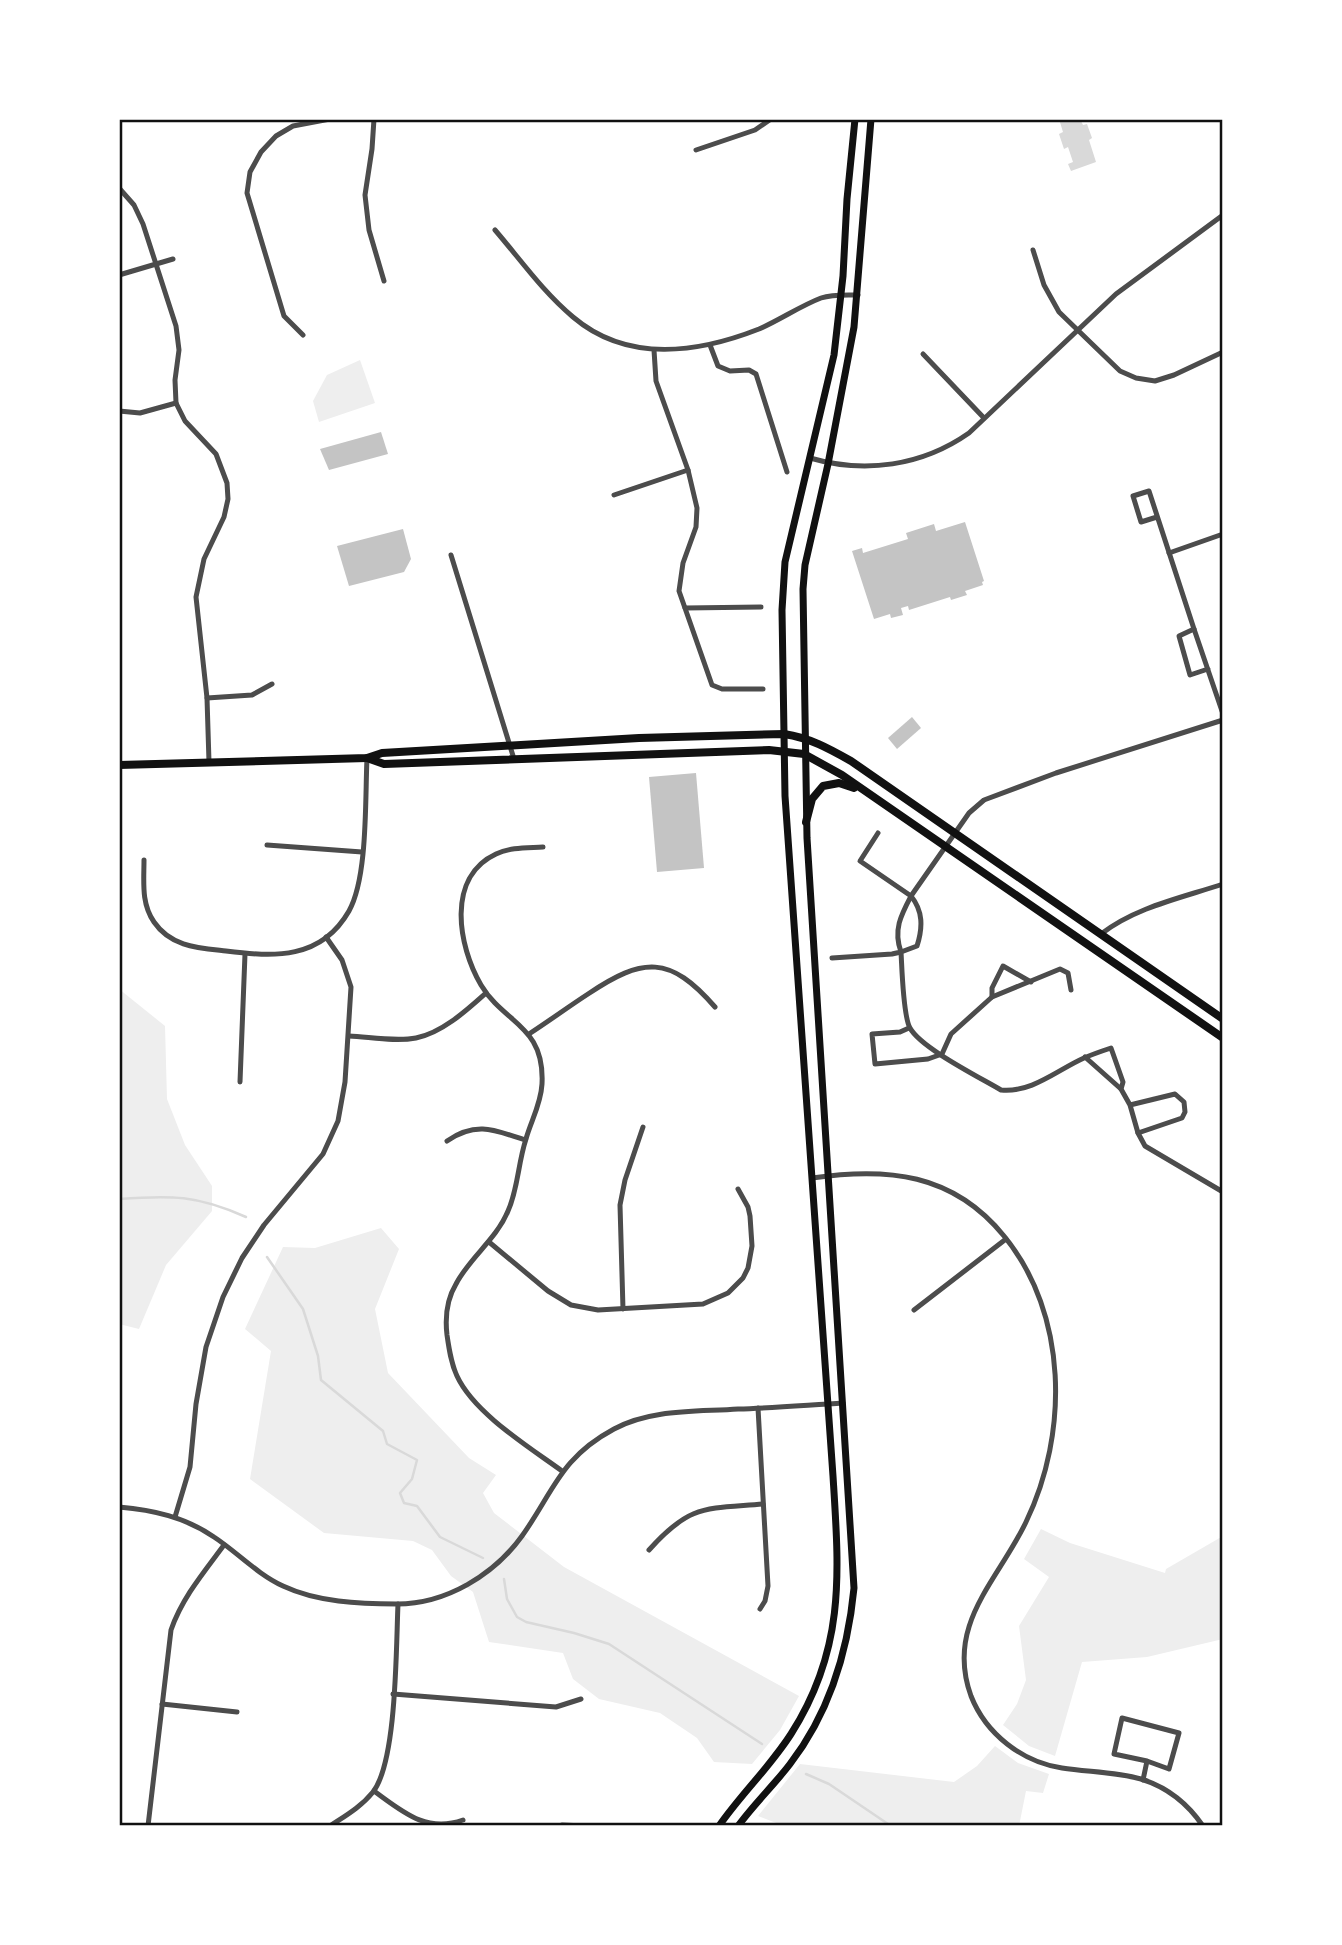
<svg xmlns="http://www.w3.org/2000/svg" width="1342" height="1945" font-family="'Sofia Sans Condensed',sans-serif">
<rect width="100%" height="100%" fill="#fff"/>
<g fill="#eee">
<path d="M360,360L375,403L319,422L313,401L327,375Z"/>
<path d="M119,989L165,1026L167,1099L185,1145L212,1186V1211L166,1265L139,1329L119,1324Z"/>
<path d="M381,1228L399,1249L375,1309L388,1373L469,1458L496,1475L483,1493L494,1513L564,1567L799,1696L780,1730L752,1764L714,1762L697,1738L660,1713L599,1699L573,1679L563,1653L489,1642L473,1592L451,1576L432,1550L413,1541L324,1533L250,1479L271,1351L245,1329L283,1247L315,1248Z"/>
<path d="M1041,1529L1070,1543L1165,1573L1166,1569L1223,1536V1639L1147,1657L1082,1662L1055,1756L1029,1746L1003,1725L1017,1704L1026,1680L1019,1626L1049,1577L1024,1559Z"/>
<path d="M995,1746L1018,1763L1049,1774L1043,1793L1026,1791L1019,1826H784L758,1816L800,1764L954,1782L977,1766Z"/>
</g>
<path fill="#d9d9d9" d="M1059,119H1080L1083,125L1087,124L1092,138L1089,140L1096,162L1071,171L1068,164L1073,162L1068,147L1064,149L1059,134L1063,132Z"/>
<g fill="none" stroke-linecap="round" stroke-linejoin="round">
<g stroke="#d9d9d9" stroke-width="2.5">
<path d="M119,1199C171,1195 197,1195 246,1217"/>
<path d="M267,1257L303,1309L318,1356L321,1380L383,1431L387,1444L417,1460L412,1479L400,1493L404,1503L417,1506L440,1537L483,1558"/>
<path d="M504,1579L507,1599L517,1617L526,1622L574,1633L609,1644L762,1744"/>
<path d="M806,1774L829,1784L891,1826"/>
</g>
</g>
<g fill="#c4c4c4">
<path d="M381,432L388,454L329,470L320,449Z"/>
<path d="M965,522L984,581L982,582L983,585L965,591L967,595L951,600L950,597L909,610L908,606L901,608L903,615L891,618L890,614L874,619L852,551L862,548L863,553L908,539L906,533L934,524L936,531Z"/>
<path d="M403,529L411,559L404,572L349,586L337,546Z"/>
<path d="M912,717L921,728L897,749L888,738Z"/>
<path d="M696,773L704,868L657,872L649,777Z"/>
</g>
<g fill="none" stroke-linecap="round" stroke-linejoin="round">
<g stroke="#4c4c4c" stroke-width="5">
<path d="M374,119L372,149L365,195L369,230L384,281"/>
<path d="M696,150L755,130L771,119"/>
<path d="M119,188L134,205L143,224L176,326L179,350L175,380L176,403L185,421L216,454L227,483L228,499L224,517L204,559L196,597L207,698L209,762"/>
<path d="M495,230C520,259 543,292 573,317C627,363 698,353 759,329C780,320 800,306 821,298C833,294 846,295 858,295"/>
<path d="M1033,250L1044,285L1059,312L1120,371L1136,378L1155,381L1174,375L1223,352"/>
<path d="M119,275L173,259"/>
<path d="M303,335L284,316L247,193L250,172L261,152L276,136L293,126L330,119"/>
<path d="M710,345L718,366L730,371L749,370L756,374L787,472"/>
<path d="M654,350L656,381L688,470L697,508L696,527L683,563L679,591L712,685L722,689H763"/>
<path d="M923,354L984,418"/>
<path d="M119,411L140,413L176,403"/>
<path d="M810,458C865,474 922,466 969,433L1116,294L1223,215"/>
<path d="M614,495L688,470"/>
<path d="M1157,517L1141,522L1133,496L1149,491L1194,629"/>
<path d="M1169,553L1223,534"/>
<path d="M451,555L514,759"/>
<path d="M685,608L761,607"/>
<path d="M1208,669L1190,675L1179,636L1194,629L1223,714"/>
<path d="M207,698L252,695L272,684"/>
<path d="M267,845L362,852"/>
<path d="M543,847C527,848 511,847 496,854C446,877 458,946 481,985C504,1024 545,1025 542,1084C541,1104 531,1121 526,1139C518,1163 518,1189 508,1211C496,1240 470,1257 456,1284C447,1299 445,1318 447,1335C449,1349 451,1363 457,1376C474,1413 529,1447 562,1471"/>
<path d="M144,860C144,882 141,903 154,922C171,947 199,948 226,951C274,957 321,960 349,911C368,877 365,799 367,758"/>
<path d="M1101,934C1136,907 1181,898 1223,884"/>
<path d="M832,958L892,954L901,952C893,930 901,915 911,896L860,861L878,833"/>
<path d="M992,997L1060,969L1068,973L1071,990"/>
<path d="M909,1028L900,1032L872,1034L875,1064L928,1059L942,1054L951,1034L992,997V988L1003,966L1031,982"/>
<path d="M529,1034C549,1021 568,1007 588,994C643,957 670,955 715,1007"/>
<path d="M349,1036C370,1037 395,1042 416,1038C442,1033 467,1010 486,993"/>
<path d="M1085,1057L1121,1089"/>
<path d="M240,1082L245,954"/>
<path d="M1130,1105L1175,1094L1184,1102L1185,1112L1182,1118L1138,1133L1130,1105L1121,1089L1123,1082L1111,1048C1102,1051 1093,1054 1084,1058C1057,1070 1032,1093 1001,1090C979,1077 921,1048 910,1028C903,1016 902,968 901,952L917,946C923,927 923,911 911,896L969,813L984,800L1056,773L1223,720"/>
<path d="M1138,1133L1145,1146L1223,1192"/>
<path d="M447,1141C476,1121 495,1130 525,1140"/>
<path d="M812,1178C887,1167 953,1173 1004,1236C1068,1314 1069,1433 1026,1522C998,1581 945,1624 971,1696C986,1734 1022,1762 1062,1768C1088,1772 1116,1772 1141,1779C1167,1787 1188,1804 1203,1826"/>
<path d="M489,1242L548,1291L571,1305L598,1310L703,1304L728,1293L743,1278L748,1268L752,1246L750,1216L748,1207L738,1189"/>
<path d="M623,1309L620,1205L625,1180L643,1127"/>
<path d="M914,1310L1006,1239"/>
<path d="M758,1408L768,1586L765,1601L760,1609"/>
<path d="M119,1507C153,1510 185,1517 214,1537C237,1552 257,1574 283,1586C317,1602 359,1604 397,1604C446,1604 494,1575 522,1536C554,1491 560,1458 614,1429C651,1409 696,1412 738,1409C773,1408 808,1405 843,1403"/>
<path d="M175,1517L190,1467L196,1404L206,1347L223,1297L242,1258L264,1225L323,1154L338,1121L345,1082L351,987L342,960L326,937"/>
<path d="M649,1550C690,1504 705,1509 763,1504"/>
<path d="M393,1694L556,1707L581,1699"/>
<path d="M162,1704L237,1712"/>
<path d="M1143,1780L1147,1761L1114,1754L1122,1718L1179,1733L1169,1769L1147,1761"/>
<path d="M374,1791C403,1812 426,1833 463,1820"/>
<path d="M562,1825L584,1826"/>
<path d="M148,1826L171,1630C182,1598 204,1572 224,1545"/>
<path d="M330,1826C345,1816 361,1807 373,1792C397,1761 396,1647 398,1604"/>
</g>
<g stroke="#111" stroke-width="7">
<path d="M719,1826C741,1794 770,1767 791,1734C846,1648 839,1572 833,1476L785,796L782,610L785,562L834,355L843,276L847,199L855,119"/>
<path d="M738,1826C754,1804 774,1785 790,1764C830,1712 848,1651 854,1588L807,838L803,589L805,565L828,464L854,327L871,119"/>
</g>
<g stroke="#111" stroke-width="8">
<path d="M367,758L384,764L769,750L804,754L842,775L1223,1038"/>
<path d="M119,765L367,758L382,753L639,738L784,734C810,738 828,748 851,761L1223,1019"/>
<path d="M806,822L812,799L823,786L839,783L854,788"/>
</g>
</g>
<rect width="1342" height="1945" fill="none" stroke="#ffffff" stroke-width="242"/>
<rect x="121" y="121" width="1100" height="1703" fill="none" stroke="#111" stroke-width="2.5"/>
</svg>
